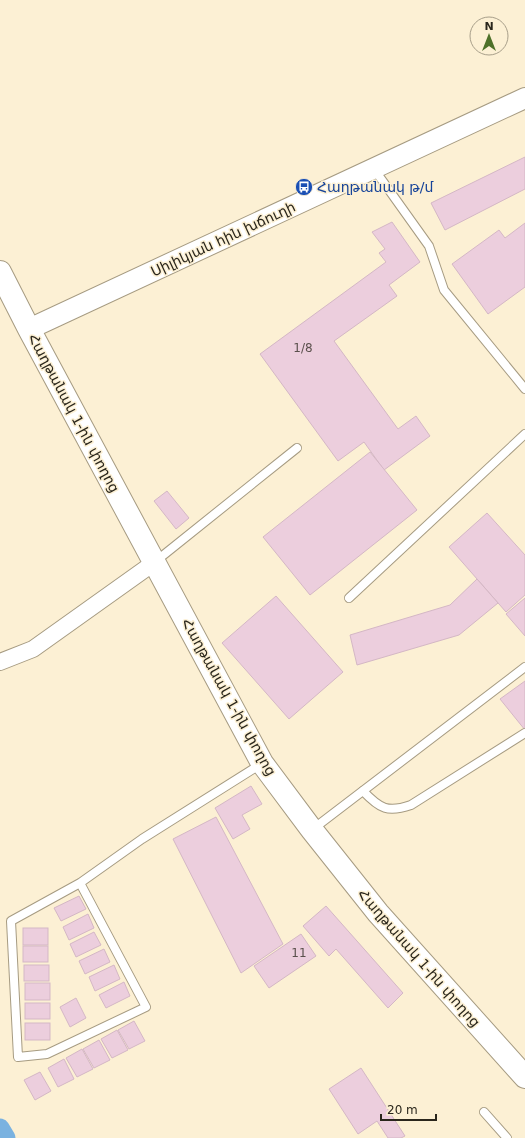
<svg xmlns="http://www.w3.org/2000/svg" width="525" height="1138" font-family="'DejaVu Sans','Noto Sans Armenian',sans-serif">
<rect width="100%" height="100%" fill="#fcf0d4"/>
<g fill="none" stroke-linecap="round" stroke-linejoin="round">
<path stroke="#7ab2e0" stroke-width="19" d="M0,1128L6,1138"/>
</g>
<g fill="#eccedd" stroke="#d4b7c5">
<path d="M525,157V189L445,230L431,203Z"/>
<path d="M392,222L420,262L389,285L397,296L334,341L398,429L416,416L430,436L384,470L364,442L338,461L260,354L386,262L379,253L385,249L372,232Z"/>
<path d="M525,223V287L488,314L452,264L499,230L505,238Z"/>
<path d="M370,452L417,510L310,595L263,537Z"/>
<path d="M167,491L189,518L176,529L154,501Z"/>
<path d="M487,513L525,555V595L506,612L449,547Z"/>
<path d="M477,579L498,603L459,635L357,665L350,635L450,605Z"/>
<path d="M276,596L343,672L289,719L222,643Z"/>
<path d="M525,598V636L506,614Z"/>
<path d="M525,681V730L500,699Z"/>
<path d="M251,786L262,804L242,815L250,829L233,839L215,808Z"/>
<path d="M216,817L283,944L241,973L173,839Z"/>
<path d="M79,896L86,909L61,921L54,908Z"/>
<path d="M326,906L403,993L388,1008L336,949L329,956L303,926Z"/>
<path d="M88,914L94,928L69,940L63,927Z"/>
<rect x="23" y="928" width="25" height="17"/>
<path d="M94,932L101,945L76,957L70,944Z"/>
<path d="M301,934L316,956L269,988L254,966Z"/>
<rect x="23" y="946" width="25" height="16"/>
<path d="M104,949L110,962L85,974L79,961Z"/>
<rect x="24" y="965" width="25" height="16"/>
<path d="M114,965L120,979L95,991L89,977Z"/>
<path d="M124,982L130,996L106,1008L99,995Z"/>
<rect x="25" y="983" width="25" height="17"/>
<path d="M76,998L86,1018L70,1027L60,1007Z"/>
<rect x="25" y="1003" width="25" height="16"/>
<path d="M134,1021L145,1041L129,1049L118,1030Z"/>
<rect x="25" y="1023" width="25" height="17"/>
<path d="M117,1030L128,1050L112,1058L101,1039Z"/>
<path d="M99,1040L110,1060L94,1068L83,1049Z"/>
<path d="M82,1049L93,1069L77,1077L66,1058Z"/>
<path d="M64,1059L74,1079L58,1087L48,1068Z"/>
<path d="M361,1068L405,1136L401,1138H388L377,1121L358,1134L329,1089Z"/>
<path d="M40,1072L51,1091L35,1100L24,1080Z"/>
</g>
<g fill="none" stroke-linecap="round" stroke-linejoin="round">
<defs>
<g id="service">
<path d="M374,169L429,246L444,290L525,389"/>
<path d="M156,561L297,448"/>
<path d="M349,598L525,434"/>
<path d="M363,791C380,809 388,813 411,805L525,733"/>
<path d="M313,829L525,667"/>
<path d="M80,883L146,1007L47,1054L18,1057L11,921L80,883L142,839L261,764"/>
<path d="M484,1112L507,1138"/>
</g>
<path id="minor" d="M0,662L33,649L155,562"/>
<path id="tertiary" d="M29,329L525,98"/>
<path id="secondary" d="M0,272L29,329L262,763L312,830L378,913L525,1077"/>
</defs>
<use href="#service" stroke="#a69b82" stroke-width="10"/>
<use href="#minor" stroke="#a69b82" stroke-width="18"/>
<use href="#tertiary" stroke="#a69b82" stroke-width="22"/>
<use href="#secondary" stroke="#a69b82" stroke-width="24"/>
<use href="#service" stroke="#fff" stroke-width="8"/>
<use href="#minor" stroke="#fff" stroke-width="16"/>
<use href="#tertiary" stroke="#fff" stroke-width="20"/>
<use href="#secondary" stroke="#fff" stroke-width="22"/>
</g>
<defs>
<symbol id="bus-disc" viewBox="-11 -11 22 22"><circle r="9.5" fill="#1a4fb4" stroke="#fcf0d4"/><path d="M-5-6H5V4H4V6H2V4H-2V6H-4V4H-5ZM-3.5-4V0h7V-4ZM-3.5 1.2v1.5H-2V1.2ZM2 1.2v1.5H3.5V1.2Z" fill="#fff"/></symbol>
</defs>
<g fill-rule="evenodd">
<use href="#bus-disc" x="294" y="177" width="20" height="20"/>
</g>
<g text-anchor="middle" stroke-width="3" stroke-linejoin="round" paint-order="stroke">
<g font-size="12" fill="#5a504c">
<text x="303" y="352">1/8</text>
<text x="299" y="957">11</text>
</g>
<g font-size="14" fill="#164399" stroke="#fcf0d4" text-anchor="start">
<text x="317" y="192">Հաղթանակ թ/մ</text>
</g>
<g font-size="14" fill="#2a261c" stroke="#fcf0d4">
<text transform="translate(223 239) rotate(-25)" y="5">Սիլիկյան հին խճուղի</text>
<text transform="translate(74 413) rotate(62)" y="5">Հաղթանակ 1-ին փողոց</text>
<text transform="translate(229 697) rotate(61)" y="5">Հաղթանակ 1-ին փողոց</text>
<text transform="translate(419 958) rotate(49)" y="5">Հաղթանակ 1-ին փողոց</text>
</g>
</g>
<g transform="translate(489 36)"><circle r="19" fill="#fcf0d4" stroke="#a89f8a"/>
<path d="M0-3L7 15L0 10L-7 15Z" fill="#4e7129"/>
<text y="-6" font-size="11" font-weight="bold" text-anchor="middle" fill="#2a261c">N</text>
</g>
<path d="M381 1114v6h55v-6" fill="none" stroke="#2a261c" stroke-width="2"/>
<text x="387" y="1114" font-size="12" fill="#2a261c" stroke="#fcf0d4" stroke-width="3" paint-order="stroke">20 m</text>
</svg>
